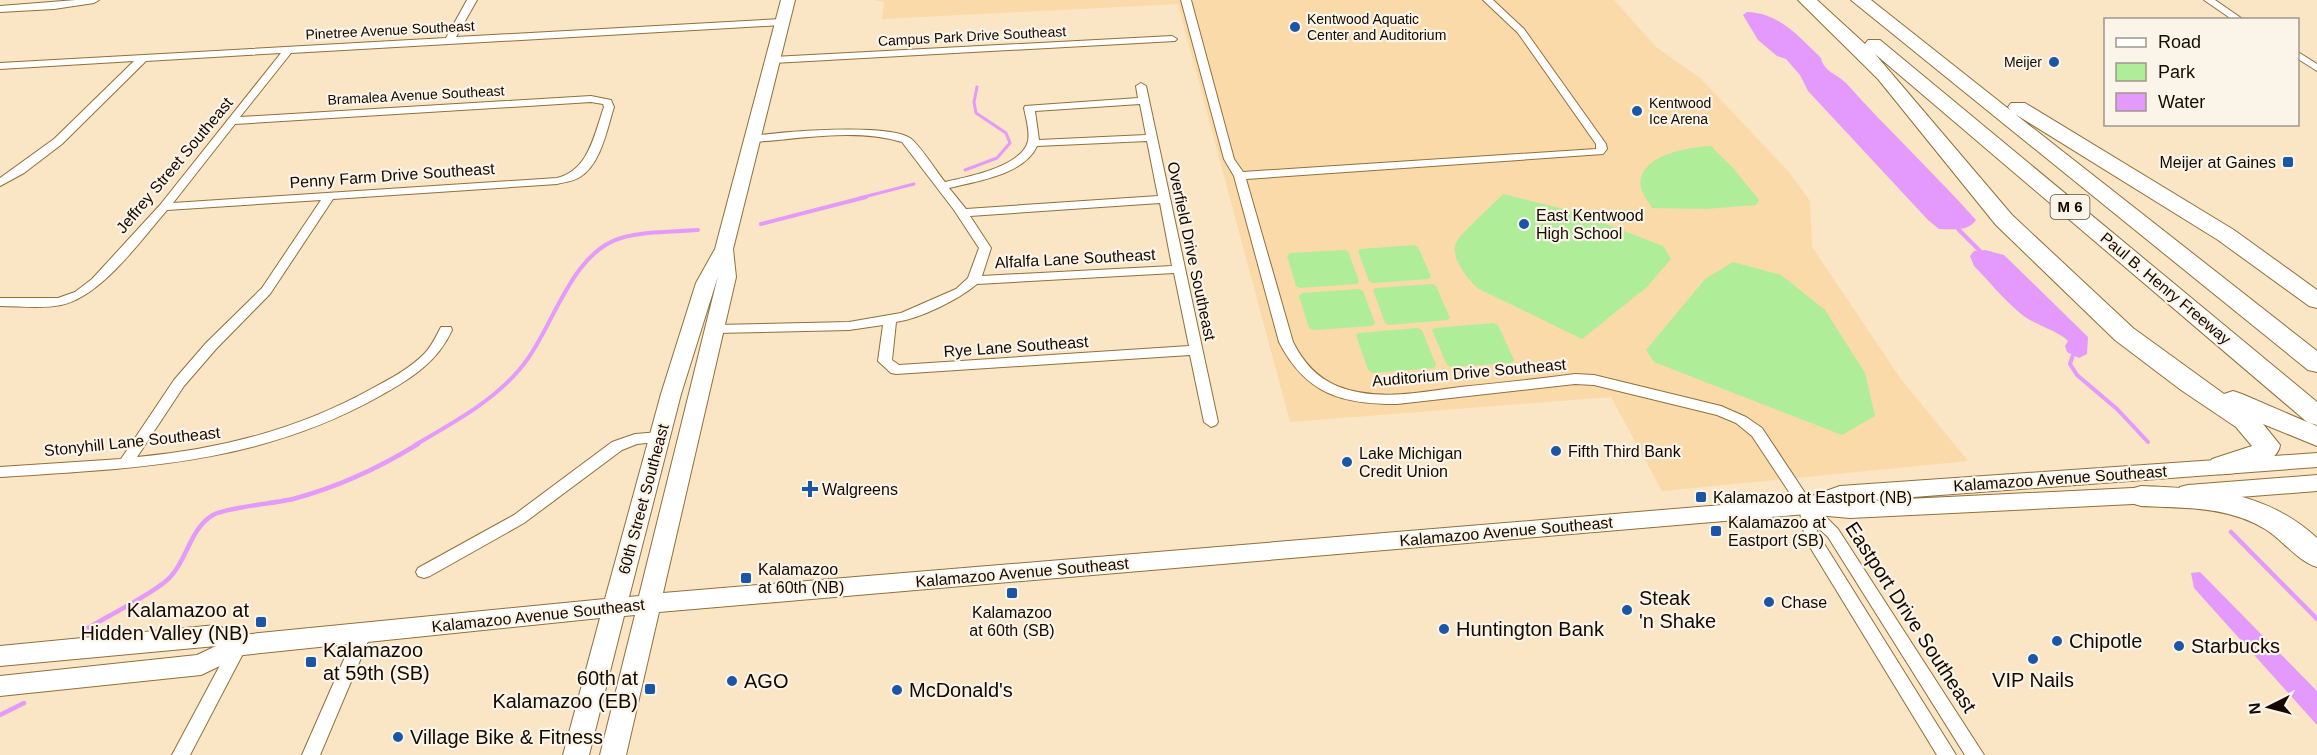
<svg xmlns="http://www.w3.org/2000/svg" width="2317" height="755" font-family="Helvetica,sans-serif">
<rect width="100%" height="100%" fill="#fae5c4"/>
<path fill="#fadaa8" d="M874,0H1614L1656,47L1700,78L1789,172L1810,201L1812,247L1900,378L1968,461L1662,491L1611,397L1290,422L1178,4L882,19L884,2Z"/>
<g fill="#afed99">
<path d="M1711,146L1733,168L1759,200L1756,205L1705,209L1652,208C1649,202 1642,194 1641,187C1636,155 1690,147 1711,146Z"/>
<path d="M1503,194L1572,211L1663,246L1671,259L1647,287L1582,339L1479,289C1468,280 1448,256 1457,241C1463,231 1493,205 1503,194Z"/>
<path d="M1415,245L1418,247L1431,276L1429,279L1373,283L1369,281L1358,251L1360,249Z"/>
<path d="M1344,250L1348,251L1359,281L1357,284L1300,288L1296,286L1287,256L1290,253Z"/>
<path d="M1733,262L1781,275L1825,310L1865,373L1875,416L1842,435L1654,362L1646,350L1705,279Z"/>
<path d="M1432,284L1436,286L1450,318L1447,320L1389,325L1385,323L1373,290L1376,288Z"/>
<path d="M1359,289L1363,291L1375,323L1372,326L1314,330L1309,328L1299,296L1302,293Z"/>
<path d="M1493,323L1498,325L1514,360L1512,363L1451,367L1447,365L1432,330L1435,328Z"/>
<path d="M1417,328L1422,330L1436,365L1434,368L1373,373L1368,370L1356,335L1359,333Z"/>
</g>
<g fill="#e49afc">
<path d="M1747,12C1780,13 1799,37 1821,58C1824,72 1837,74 1846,83C1888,130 1934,173 1976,220C1968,232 1952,229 1939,229L1928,220L1808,91L1800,75L1786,59L1777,56L1758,40L1743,15Z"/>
<path d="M1985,250L2004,255L2088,337L2087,354L2079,358L2067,352L2065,346L2068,341C2059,331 2032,324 2020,313C2003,299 1989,281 1974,266L1970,256L1974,251Z"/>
<path d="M2200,572L2317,691V725L2194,588L2191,573Z"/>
</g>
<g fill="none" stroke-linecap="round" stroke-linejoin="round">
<g stroke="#e49afc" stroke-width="3">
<path d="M965,170L997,158L1010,143L1006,133L976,113L974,102L977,87"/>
<path d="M860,198L914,184"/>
</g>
<g stroke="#e49afc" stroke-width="4">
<path d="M761,224L866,197"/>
<path d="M1958,229L1980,251"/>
<path d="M2073,355L2070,364L2077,375L2117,409L2148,442"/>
<path d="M415,445C451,424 492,402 519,370C553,332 568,254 621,238C645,231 672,232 698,230"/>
</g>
<g stroke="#e49afc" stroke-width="4.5">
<path d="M2231,532L2317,619"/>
<path d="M88,628C111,614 147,597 166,581C187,563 189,529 213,515C223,508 277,503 293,499C338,487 379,468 418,444"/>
<path d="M0,715L24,703"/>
</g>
<defs>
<g id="minor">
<path d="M76,0H99L94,3L54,9L0,12V6Z"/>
<path d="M467,0H477L456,37L782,19L787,22L782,25L291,53L240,117L591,96L611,100L614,107C607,129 601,164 580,177C574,181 565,182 557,184L333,199L270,294L216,349L184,386L137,457C220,449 297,430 371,389C390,379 409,369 424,354C432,346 436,336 441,327H451L452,330C437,363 410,379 380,396C257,465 136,468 0,477V467L121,459L174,380L206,343L262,288L321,200L167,210C141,240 101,297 61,305C42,309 19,306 0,306V298H58L75,292L92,279L160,205L281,53L146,61L62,144L24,173L0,186V178L54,139L134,61L0,69V63L446,38ZM591,102L603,104L604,107C594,135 589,170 557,178L173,203L235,124Z"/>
<path d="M1181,0H1191L1234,159L1243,172L1596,149V144L1518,33L1483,0H1493L1524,29L1606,144L1607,149L1603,154L1246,179L1293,342C1303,362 1316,377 1337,386C1376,402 1421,392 1460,387C1499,383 1537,379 1575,374L1594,375L1721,406L1746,417L1762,428L1811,502L1838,529L1984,755H1965L1828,537L1816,526L1818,534L1956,755H1937L1805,539L1799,507L1752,436L1736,423L1717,415L1594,385L1575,384L1397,404C1341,404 1306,394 1279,342L1234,176L1224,159Z"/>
<path d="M2204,0H2215L2244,20H2233Z"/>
<path d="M1172,36L1177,39L1175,41L773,63L768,60L773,57Z"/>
<path d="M2298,52L2317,64V71L2298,59Z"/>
<path d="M1141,83L1146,86L1218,422L1216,425L1211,427L1204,422L1190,355L896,374L891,373L878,361L883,325L849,330L715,333L709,329L715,325L849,322L901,313L956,289L968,278L979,248L954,210L902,142C855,128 802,139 753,142L749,141V137C777,131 889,123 910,138C920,145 936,171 945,182C967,177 1022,167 1028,141C1030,131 1026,118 1024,108L1025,106L1138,98L1136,86ZM1140,104L1146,135L1039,140L1035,111ZM1147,141L1158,196L966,209L949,188C976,181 1024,175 1037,146ZM1160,203L1172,266L982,276L991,248L970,216ZM1174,273L1189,346L899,365L892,360L896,322C921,318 958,300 977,284Z"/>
<path d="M660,432L665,433L667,437L665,441L637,444L622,450L524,523L430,576L424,578L418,576L416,572L418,568L514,515L612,442L635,434Z"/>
<path d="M364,625L370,627L372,632L320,755H302L356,632L358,627Z"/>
<path d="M239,639L245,641L247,646L190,755H172L233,641Z"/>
</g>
<g id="secondary">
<path d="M781,0H795L733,249L736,277L663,593L1806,498L1840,486L2317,453V467L1846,502L2153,487L2161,489L2164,495L2161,501L2153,503L1850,518L1806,514L659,612L626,755H600L635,615L624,616L589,755H563L600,618L243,655L201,675L0,696V676L197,655L216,646L0,666V646L216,625L240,635L605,599L661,394L696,283L715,249ZM718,276L639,596L629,597L681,394Z"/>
<path d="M2317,475V491L2188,501L2180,499L2177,493L2180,487L2188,485Z"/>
</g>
<g id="motorway">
<path d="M1798,0H1817L1865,44L1868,40H1880L2317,402V425L2310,423L2317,426V446L2263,424L2280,445C2278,466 2229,478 2212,473L2208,466L2212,459L2252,446L2236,427L2181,390L2115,340L1996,225L1878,79ZM1875,54L2307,422L2242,394L2233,391L2224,394L2133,328L2012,215Z"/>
<path d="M1851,0H1871L2010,110L2008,107L2011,103H2025L2234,230L2317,290V308L2309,306L2218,240L2015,114L2317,351V372L2308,370Z"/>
<path d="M2141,486C2209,489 2264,490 2317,538V567C2297,561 2283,540 2265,529C2228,506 2183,508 2141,506L2131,503L2127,496L2131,489Z"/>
</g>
</defs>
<use href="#minor" stroke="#91703b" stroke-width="2"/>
<use href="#secondary" stroke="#91703b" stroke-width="2"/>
<use href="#motorway" stroke="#91703b" stroke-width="2"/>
<use href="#minor" fill="#fff" fill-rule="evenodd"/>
<use href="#secondary" fill="#fff" fill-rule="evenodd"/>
<use href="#motorway" fill="#fff" fill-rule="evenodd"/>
</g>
<g fill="#1a55a6" stroke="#fbf4e9" stroke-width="2">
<circle cx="1295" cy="27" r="6"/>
<circle cx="2054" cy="62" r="6"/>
<circle cx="1637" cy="111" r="6"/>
<rect x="2282" y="156" width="12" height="12" rx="3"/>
<circle cx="1524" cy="224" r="6"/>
<circle cx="1556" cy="451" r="6"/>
<circle cx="1347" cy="462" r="6"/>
<path d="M807 480h6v6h6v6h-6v6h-6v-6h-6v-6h6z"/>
<rect x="1695" y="491" width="12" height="12" rx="3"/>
<rect x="1710" y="525" width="12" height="12" rx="3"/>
<rect x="740" y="572" width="12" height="12" rx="3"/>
<rect x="1006" y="587" width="12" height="12" rx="3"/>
<circle cx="1769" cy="602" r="6"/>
<circle cx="1627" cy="610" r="6"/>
<rect x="255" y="616" width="12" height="12" rx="3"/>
<circle cx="1444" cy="629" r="6"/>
<circle cx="2057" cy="641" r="6"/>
<circle cx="2179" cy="646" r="6"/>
<circle cx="2033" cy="659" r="6"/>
<rect x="305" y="656" width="12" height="12" rx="3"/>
<circle cx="732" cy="681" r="6"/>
<rect x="644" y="683" width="12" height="12" rx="3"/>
<circle cx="897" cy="690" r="6"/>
<circle cx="398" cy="737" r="6"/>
</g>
<g text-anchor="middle" stroke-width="4.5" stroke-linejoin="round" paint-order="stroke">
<g font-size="14" fill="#160a00" stroke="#fbf4e9" text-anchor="start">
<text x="1307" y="24">Kentwood Aquatic<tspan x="1307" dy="16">Center and Auditorium</tspan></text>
<text x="2042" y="67" text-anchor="end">Meijer</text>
<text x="1649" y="108">Kentwood<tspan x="1649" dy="16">Ice Arena</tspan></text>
</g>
<g font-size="14" fill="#160a00" stroke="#fbf4e9">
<text transform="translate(390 30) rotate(-3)" y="5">Pinetree Avenue Southeast</text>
<text transform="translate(972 36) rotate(-3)" y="5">Campus Park Drive Southeast</text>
<text transform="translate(416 95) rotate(-3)" y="5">Bramalea Avenue Southeast</text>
</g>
<rect fill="#fbf4e9" stroke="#5b5046" stroke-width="1.5" x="2050.5" y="195" width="39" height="24" rx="4.5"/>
<g font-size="15" font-weight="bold" fill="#160a00">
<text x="2070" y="212">M 6</text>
</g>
<g font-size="16" fill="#160a00" stroke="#fbf4e9" text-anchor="start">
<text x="2276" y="168" text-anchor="end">Meijer at Gaines</text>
<text x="1536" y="221">East Kentwood<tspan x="1536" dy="18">High School</tspan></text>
<text x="1568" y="457">Fifth Third Bank</text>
<text x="1359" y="459">Lake Michigan<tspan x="1359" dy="18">Credit Union</tspan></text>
<text x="822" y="495">Walgreens</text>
<text x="1713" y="503">Kalamazoo at Eastport (NB)</text>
<text x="1728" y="528">Kalamazoo at<tspan x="1728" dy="18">Eastport (SB)</tspan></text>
<text x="758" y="575">Kalamazoo<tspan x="758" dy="18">at 60th (NB)</tspan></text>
<text x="1781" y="608">Chase</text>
<text x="1012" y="618" text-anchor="middle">Kalamazoo<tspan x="1012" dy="18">at 60th (SB)</tspan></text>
</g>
<g font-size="16" fill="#160a00" stroke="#fbf4e9">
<text transform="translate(174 165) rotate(-50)" y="6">Jeffrey Street Southeast</text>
<text transform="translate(392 175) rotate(-4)" y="6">Penny Farm Drive Southeast</text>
<text transform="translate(1192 251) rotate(78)" y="6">Overfield Drive Southeast</text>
<text transform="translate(1075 258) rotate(-3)" y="6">Alfalfa Lane Southeast</text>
<text transform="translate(2166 288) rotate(40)" y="6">Paul B. Henry Freeway</text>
<text transform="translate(1016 346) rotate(-4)" y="6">Rye Lane Southeast</text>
<text transform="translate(1469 372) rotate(-5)" y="6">Auditorium Drive Southeast</text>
<text transform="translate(132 441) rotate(-6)" y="6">Stonyhill Lane Southeast</text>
<text transform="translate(2060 478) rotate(-4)" y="6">Kalamazoo Avenue Southeast</text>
<text transform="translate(643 499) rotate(-75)" y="6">60th Street Southeast</text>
<text transform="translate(1506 531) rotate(-5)" y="6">Kalamazoo Avenue Southeast</text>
<text transform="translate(1022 572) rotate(-5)" y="6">Kalamazoo Avenue Southeast</text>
<text transform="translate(538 615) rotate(-6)" y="6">Kalamazoo Avenue Southeast</text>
</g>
<g font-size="20" fill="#160a00" stroke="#fbf4e9" text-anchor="start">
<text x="1639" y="605">Steak<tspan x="1639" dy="23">'n Shake</tspan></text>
<text x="249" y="617" text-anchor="end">Kalamazoo at<tspan x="249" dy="23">Hidden Valley (NB)</tspan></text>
<text x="1456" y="636">Huntington Bank</text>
<text x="2069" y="648">Chipotle</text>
<text x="2191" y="653">Starbucks</text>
<text x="323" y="657">Kalamazoo<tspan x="323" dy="23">at 59th (SB)</tspan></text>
<text x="638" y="685" text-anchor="end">60th at<tspan x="638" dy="23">Kalamazoo (EB)</tspan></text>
<text x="2033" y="687" text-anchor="middle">VIP Nails</text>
<text x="744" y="688">AGO</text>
<text x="909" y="697">McDonald's</text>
<text x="410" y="744">Village Bike &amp; Fitness</text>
</g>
<g font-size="20" fill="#160a00" stroke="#fbf4e9">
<text transform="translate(1911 617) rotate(57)" y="7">Eastport Drive Southeast</text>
</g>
</g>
<rect x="2104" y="18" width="195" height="108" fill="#fbf4e9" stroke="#9f968c" stroke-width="1.5"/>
<rect x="2116" y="38" width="30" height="9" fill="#ffffff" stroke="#9f968c" stroke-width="1.5"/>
<text x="2158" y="48" font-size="18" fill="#160a00">Road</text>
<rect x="2116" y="63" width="30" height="18" fill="#afed99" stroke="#9f968c" stroke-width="1.5"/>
<text x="2158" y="78" font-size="18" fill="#160a00">Park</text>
<rect x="2116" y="93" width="30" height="18" fill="#e49afc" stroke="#9f968c" stroke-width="1.5"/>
<text x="2158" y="108" font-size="18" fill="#160a00">Water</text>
<g transform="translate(2269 707) rotate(264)" stroke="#fbf4e9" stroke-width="4.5" paint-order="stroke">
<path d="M0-4.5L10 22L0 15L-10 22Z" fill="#160a00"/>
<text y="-9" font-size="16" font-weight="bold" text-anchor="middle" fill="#160a00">N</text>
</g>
</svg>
